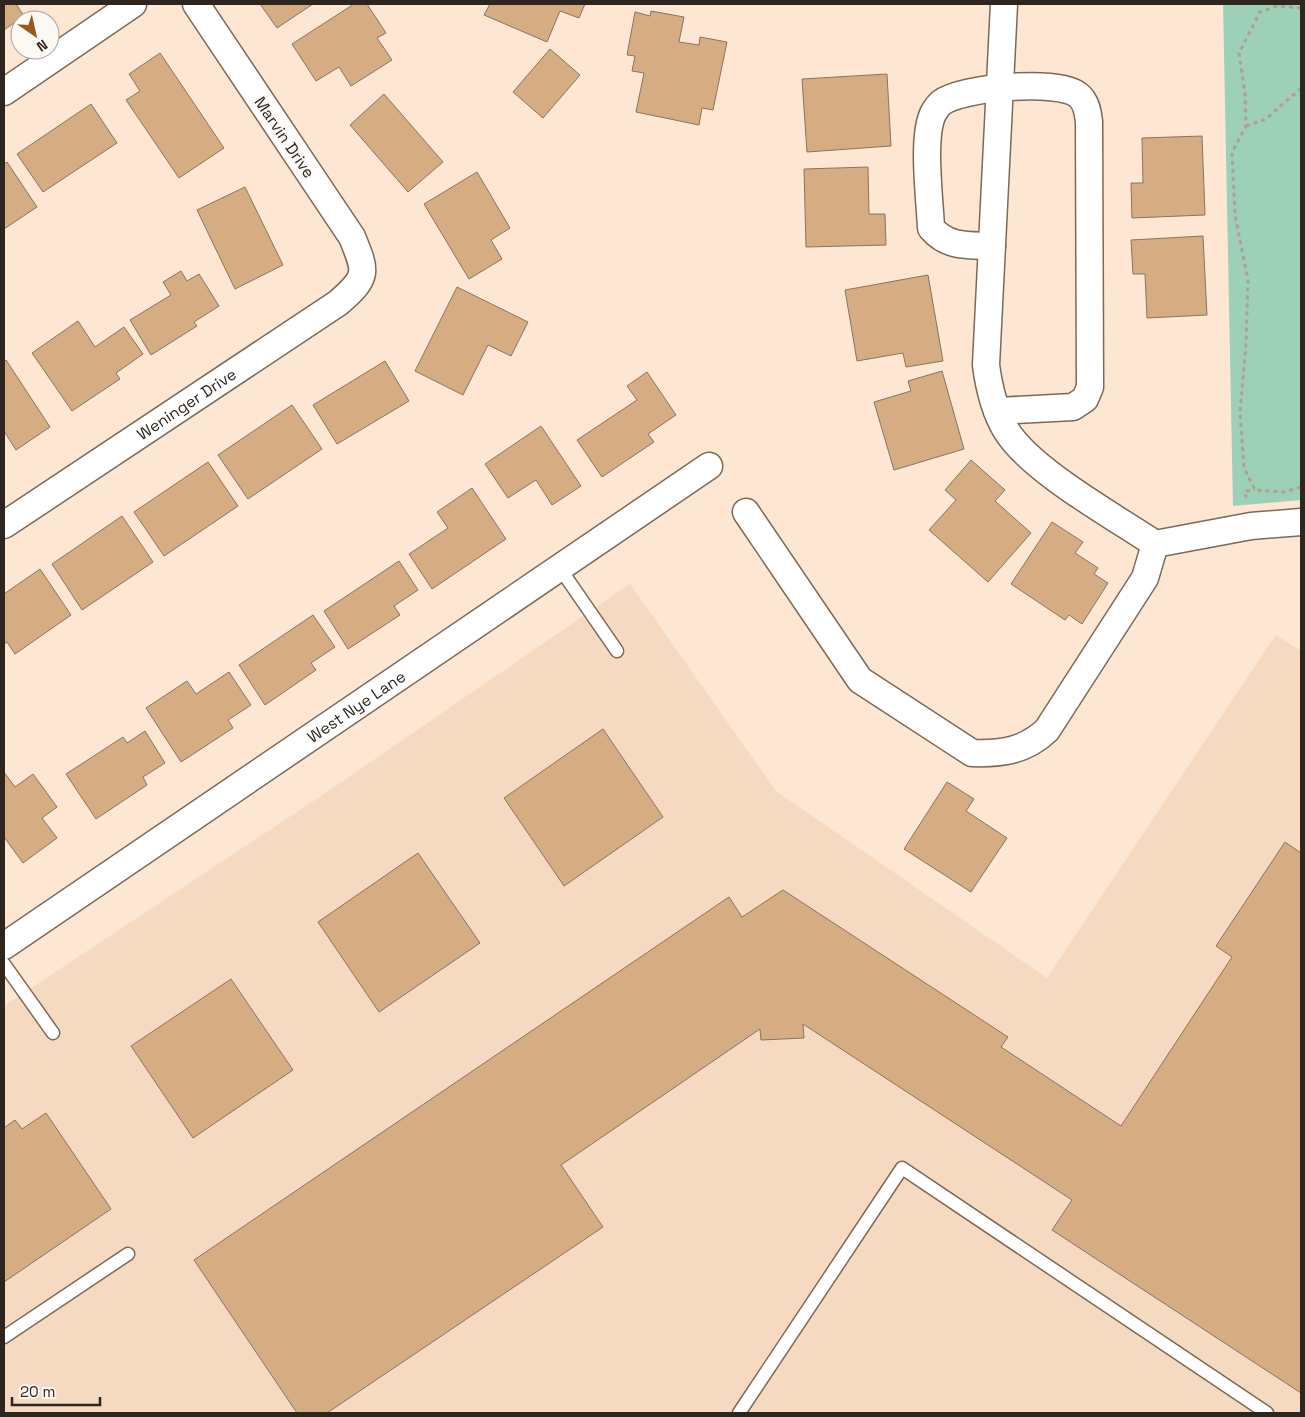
<svg xmlns="http://www.w3.org/2000/svg" width="1305" height="1417" font-family="'Space Grotesk',sans-serif">
<rect width="100%" height="100%" fill="#fde7d2"/>
<path fill="#f5d9c0" d="M630,584L776,791L1047,978L1276,635L1301,651V1413H4V1006L324,794Z"/>
<path fill="#9dd1b7" d="M1223,4H1301V500L1233,506Z"/>
<g fill="#d6ac83" stroke="#887462">
<path d="M4,4H16L24,16L4,30Z"/>
<path d="M260,4H313L277,28Z"/>
<path d="M354,4H367L386,33L377,38L392,60L351,86L339,67L316,81L292,44Z"/>
<path d="M490,4H585L579,18L560,11L547,42L484,15Z"/>
<path d="M651,11L684,17L679,42L699,45L700,37L727,42L713,110L702,108L699,125L636,112L644,73L632,71L635,56L627,55L635,12L650,16Z"/>
<path d="M550,49L580,75L543,118L513,92Z"/>
<path d="M160,53L224,148L179,178L126,100L140,91L129,74Z"/>
<path d="M887,74L891,146L807,152L802,79Z"/>
<path d="M384,94L443,162L408,192L350,125Z"/>
<path d="M91,104L117,143L43,192L17,154Z"/>
<path d="M1202,136L1205,215L1132,218L1131,183H1143L1142,138Z"/>
<path d="M7,162L37,207L4,229V164Z"/>
<path d="M868,167L869,214H885L886,245L806,247L804,169Z"/>
<path d="M477,172L510,228L491,240L502,259L469,279L424,204Z"/>
<path d="M245,187L283,265L235,289L197,210Z"/>
<path d="M1203,236L1207,315L1147,318L1145,274H1133L1131,240Z"/>
<path d="M181,271L187,281L199,274L219,306L194,322L197,326L151,355L130,320L171,295L163,282Z"/>
<path d="M928,275L943,361L906,367L903,353L857,361L845,290Z"/>
<path d="M457,287L528,322L511,356L488,345L463,395L415,371Z"/>
<path d="M78,321L95,347L124,327L143,354L116,373L120,379L72,411L32,353Z"/>
<path d="M6,360L50,427L16,450L4,431V362Z"/>
<path d="M385,361L409,401L337,444L313,405Z"/>
<path d="M942,371L964,449L894,470L874,402L911,391L908,381Z"/>
<path d="M647,372L676,415L648,434L654,442L602,477L577,440L637,400L627,386Z"/>
<path d="M292,405L322,449L248,499L218,455Z"/>
<path d="M541,426L581,486L552,505L536,480L508,498L485,464Z"/>
<path d="M971,460L1005,490L995,501L1031,533L988,582L929,530L956,500L945,490Z"/>
<path d="M208,462L238,506L164,556L134,512Z"/>
<path d="M472,488L506,539L432,589L409,554L448,528L437,512Z"/>
<path d="M122,516L153,562L82,610L52,564Z"/>
<path d="M1052,522L1083,542L1075,553L1098,568L1094,574L1108,583L1082,624L1069,615L1065,620L1011,584Z"/>
<path d="M399,561L418,590L394,606L400,615L348,649L324,611Z"/>
<path d="M40,569L71,615L15,654L7,642L4,644V594Z"/>
<path d="M313,615L335,647L311,663L316,670L265,705L239,665Z"/>
<path d="M229,672L251,705L228,720L233,728L181,762L146,708L187,681L196,694Z"/>
<path d="M603,729L663,817L564,886L504,798Z"/>
<path d="M145,731L165,763L143,777L147,785L96,819L66,774L123,737L127,743Z"/>
<path d="M4,772L15,787L33,774L57,807L42,818L57,838L23,863L4,837Z"/>
<path d="M947,782L974,799L966,811L1007,838L971,892L904,849Z"/>
<path d="M1285,842L1301,853V1393L1052,1230L1072,1200L803,1024L804,1038L761,1040L760,1029L561,1165L603,1227L327,1413H297L194,1260L729,897L742,917L783,890L1008,1037L1001,1047L1121,1126L1232,957L1216,946Z"/>
<path d="M418,853L480,943L379,1012L318,922Z"/>
<path d="M231,979L293,1070L193,1138L131,1046Z"/>
<path d="M46,1113L111,1209L4,1282V1128L15,1120L22,1129Z"/>
</g>
<g fill="none" stroke-linecap="round" stroke-linejoin="round">
<defs>
<g id="service">
<path d="M559,567L617,651"/>
<path d="M4,964L53,1033"/>
<path d="M4,1337L128,1254"/>
<path d="M739,1413L902,1168L1267,1413"/>
</g>
<g id="minor">
<path d="M1004,4L986,365C989,388 994,410 1006,430C1030,470 1115,517 1155,544L1251,526L1301,522"/>
<path d="M4,92L133,4"/>
<path d="M992,246C969,245 948,248 931,228C930,201 921,134 934,112C936,109 939,104 941,103C961,87 1059,79 1078,95C1086,101 1088,112 1089,122L1090,387L1085,399L1073,407L997,411"/>
<path d="M746,512L860,680L972,753C1001,754 1025,751 1047,730L1145,578L1155,544"/>
<path id="s1" d="M4,525L338,303C368,277 367,273 352,237L196,4"/>
<path id="s2" d="M4,946L709,466"/>
</g>
</defs>
<use href="#service" stroke="#7c6957" stroke-width="15"/>
<use href="#minor" stroke="#7c6957" stroke-width="29"/>
<g stroke="#b0a08f" stroke-width="3" stroke-dasharray="4 4" stroke-linecap="butt">
<path d="M1301,8L1277,6L1260,12L1239,53L1245,94L1246,126L1232,152L1235,215L1248,280L1246,343L1240,412L1244,468L1255,490L1284,492L1301,487"/>
<path d="M1246,126L1266,119L1301,88"/>
<path d="M1246,498L1245,491L1255,490"/>
</g>
<use href="#service" stroke="#fff" stroke-width="12"/>
<use href="#minor" stroke="#fff" stroke-width="26"/>
</g>
<g text-anchor="middle" stroke-width="4.5" stroke-linejoin="round" paint-order="stroke">
<g font-size="16" fill="#2e261e" stroke="#fcf8f4">
<text transform="translate(285 137) rotate(56)" y="6">Marvin Drive</text>
<text dy="6" stroke="none"><textPath href="#s1" startOffset="219">Weninger Drive</textPath></text>
<text dy="6" stroke="none"><textPath href="#s2" startOffset="426">West Nye Lane</textPath></text>
</g>
</g>
<rect width="1305" height="1417" fill="none" stroke="#2e261e" stroke-width="10"/>
<g transform="translate(35 35) rotate(146)"><circle r="24" fill="#fcf8f4" stroke="#aaa49e"/>
<path d="M0-4L9 19L0 12L-9 19Z" fill="#975b1d"/>
<text y="-8" font-size="14" font-weight="bold" text-anchor="middle" fill="#2e261e">N</text>
</g>
<path d="M12 1397v8h88v-8" fill="none" stroke="#2e261e" stroke-width="2.5"/>
<text x="20" y="1397" font-size="15" fill="#2e261e" stroke="#fcf8f4" stroke-width="4" paint-order="stroke">20 m</text>
</svg>
